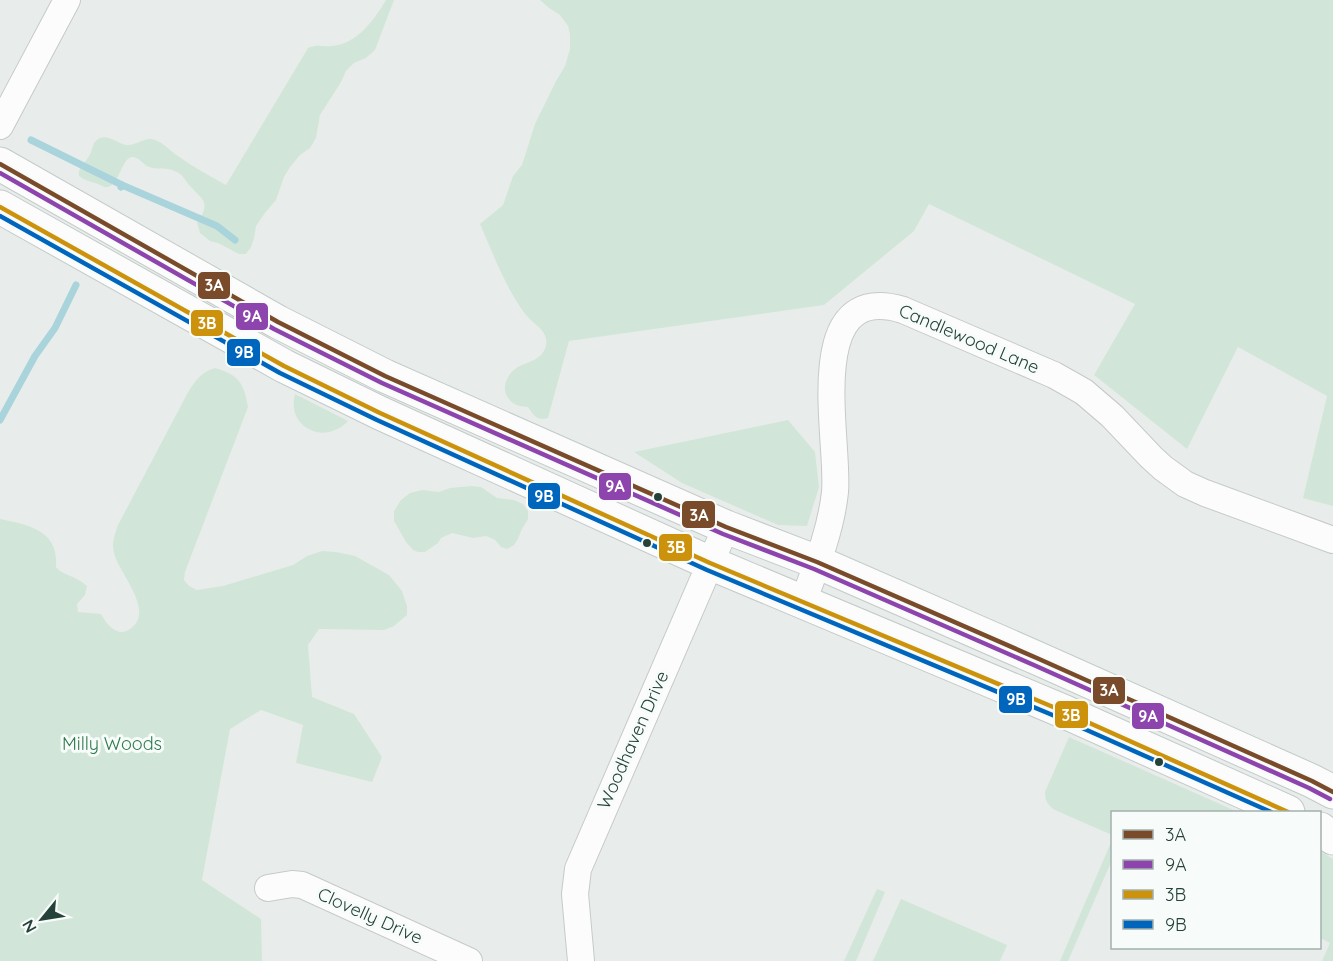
<svg xmlns="http://www.w3.org/2000/svg" width="1333" height="961" font-family="Quicksand,sans-serif">
<rect width="100%" height="100%" fill="#e8edeb"/>
<g fill="#d1e6d8">
<path d="M386,0H394L375,50L366,58L354,63L346,71L341,82L320,115L316,138L310,148L300,155L290,167L284,177L276,200L265,213L256,226L254,238L251,247L246,254H239L218,243L210,241L200,233L197,223C212,201 202,200 189,185C183,177 182,173 172,170C164,167 156,170 149,167C144,165 139,158 134,157C122,155 120,184 108,187C104,188 100,184 95,183C89,181 84,180 79,176C78,166 85,164 89,156C92,152 92,147 94,143C105,129 117,145 128,145C138,145 145,136 155,140C164,143 170,151 178,156C193,167 210,176 226,185L308,48C317,44 323,47 332,46C357,44 374,20 386,0Z"/>
<path d="M540,0H1333V506L1303,498L1327,396L1238,347L1187,449L1094,375L1135,304L929,204L914,231L824,305L569,341L548,418C537,421 534,416 528,407C518,406 511,405 506,394C502,384 509,372 518,367C529,361 543,360 546,345C549,331 533,324 526,315C506,289 493,254 480,224L503,205L513,176L522,165L535,124L556,81L565,66L570,49V34L568,26L560,15L549,8Z"/>
<path d="M215,368C239,375 244,383 248,407L185,572L184,580L189,586L197,590L223,586L293,565L307,556L322,551L336,552L355,556L389,575L402,591L407,606V615L394,626L384,630L319,629L308,645L312,697L354,714L382,757L372,782L296,763L303,725L261,710L230,729L202,880L261,919L262,961H0V519C29,525 59,530 56,567C62,575 77,576 87,586L85,595L77,604L78,612L101,614C105,621 109,627 117,631C121,633 126,632 130,629C156,611 119,574 114,553C111,543 115,534 118,525L186,396C194,383 199,373 215,368Z"/>
<path d="M295,394L348,421C325,446 286,428 295,394Z"/>
<path d="M788,420L815,452L819,487L807,526L778,525L682,483L634,452Z"/>
<path d="M471,486L481,487L497,498L514,500L523,504L528,511V519L521,531L518,539L514,545L507,549L501,547L495,540L486,536L473,538L452,533L441,538L438,543L425,552H418L413,550L406,542L394,521V511L401,500L410,493L422,490L439,492L450,488Z"/>
<path d="M1069,737L1238,812H1112V835L1057,811C1049,807 1045,802 1045,792Z"/>
<path d="M1112,840V860L1068,961H1060Z"/>
<path d="M1320,851L1333,859V961H1322L1330,943L1320,938Z"/>
<path d="M877,889L885,892L856,961H844Z"/>
<path d="M901,899L1007,945L1000,961H873Z"/>
</g>
<g fill="none" stroke-linecap="round" stroke-linejoin="round">
<g stroke="#a9d4db" stroke-width="7">
<path d="M31,140L122,185L121,187"/>
<path d="M122,185L217,226L235,240"/>
<path d="M0,420L35,356L55,328L76,285"/>
</g>
<defs>
<g id="minor">
<path d="M0,126L67,0"/>
<path d="M803,602C816,567 831,530 835,492C840,441 800,279 903,310L1054,375L1070,384L1084,392L1112,416L1151,457L1163,468L1185,484L1205,493L1333,540"/>
<path d="M268,888L292,884L302,885L469,961"/>
<path d="M581,961L575,894L578,869L726,527"/>
</g>
<g id="secondary">
<path d="M0,164L278,322L385,376L726,527L817,562L1039,659L1312,781L1333,792"/>
<path d="M0,207L284,366L380,413L710,563L1065,712L1288,812"/>
<path d="M1320,829L1333,838"/>
</g>
</defs>
<use href="#minor" stroke="#c5cac8" stroke-width="28"/>
<use href="#secondary" stroke="#c3cbc8" stroke-width="35"/>
<use href="#minor" stroke="#fcfcfc" stroke-width="26"/>
<use href="#secondary" stroke="#fcfcfc" stroke-width="33"/>
<defs>
<path id="bus-1" d="M0,164L278,322L385,376L726,527L817,562L1039,659L1312,781L1333,792"/>
<path id="bus-2" d="M0,173L274,329L382,383L723,534L814,569L1036,666L1309,788L1330,799"/>
<path id="bus-3" d="M0,207L284,366L380,413L710,563L1065,712L1288,812"/>
<path id="bus-4" d="M0,216L280,373L377,420L707,570L1062,719L1271,812"/>
</defs>
<use href="#bus-1" stroke="#f7fbf9" stroke-width="9"/>
<use href="#bus-2" stroke="#f7fbf9" stroke-width="9"/>
<use href="#bus-3" stroke="#f7fbf9" stroke-width="9"/>
<use href="#bus-4" stroke="#f7fbf9" stroke-width="9"/>
<use href="#bus-1" stroke="#7a4b2a" stroke-width="4.5"/>
<use href="#bus-2" stroke="#8e44ad" stroke-width="4.5"/>
<use href="#bus-3" stroke="#cd920c" stroke-width="4.5"/>
<use href="#bus-4" stroke="#0065bd" stroke-width="4.5"/>
</g>
<g fill="#24423a" stroke="#f7fbf9" stroke-width="2">
<circle cx="658" cy="497" r="5"/>
<circle cx="647" cy="543" r="5"/>
<circle cx="1159" cy="762" r="5"/>
</g>
<g text-anchor="middle" stroke-width="6" stroke-linejoin="round" paint-order="stroke">
<g font-size="18" fill="#24423a" stroke="#f7fbf9">
<text transform="translate(969 339) rotate(23)" y="6">Candlewood Lane</text>
<text transform="translate(633 740) rotate(-66)" y="6">Woodhaven Drive</text>
<text transform="translate(370 916) rotate(24)" y="6">Clovelly Drive</text>
</g>
<g font-size="18" fill="#2d7a4b" stroke="#f7fbf9">
<text x="112" y="750">Milly Woods</text>
</g>
</g>
<g stroke="#f7fbf9" stroke-width="2">
<rect x="197" y="271" width="34" height="29" rx="6" fill="#7a4b2a"/>
<rect x="235" y="302" width="34" height="29" rx="6" fill="#8e44ad"/>
<rect x="190" y="309" width="34" height="28" rx="6" fill="#cd920c"/>
<rect x="226" y="338" width="35" height="29" rx="6" fill="#0065bd"/>
<rect x="598" y="472" width="34" height="29" rx="6" fill="#8e44ad"/>
<rect x="527" y="482" width="34" height="28" rx="6" fill="#0065bd"/>
<rect x="681" y="500" width="35" height="29" rx="6" fill="#7a4b2a"/>
<rect x="658" y="533" width="35" height="29" rx="6" fill="#cd920c"/>
<rect x="1092" y="676" width="34" height="29" rx="6" fill="#7a4b2a"/>
<rect x="998" y="685" width="35" height="29" rx="6" fill="#0065bd"/>
<rect x="1054" y="700" width="35" height="29" rx="6" fill="#cd920c"/>
<rect x="1131" y="702" width="34" height="28" rx="6" fill="#8e44ad"/>
</g>
<g font-size="16" text-anchor="middle" font-weight="bold" fill="#fff">
<text x="214" y="291">3A</text>
<text x="252" y="322">9A</text>
<text x="207" y="329">3B</text>
<text x="244" y="358">9B</text>
<text x="615" y="492">9A</text>
<text x="544" y="502">9B</text>
<text x="699" y="521">3A</text>
<text x="676" y="553">3B</text>
<text x="1109" y="696">3A</text>
<text x="1016" y="705">9B</text>
<text x="1071" y="721">3B</text>
<text x="1148" y="722">9A</text>
</g>
<rect x="1111" y="811" width="210" height="138" fill="#f7fbf9" stroke="#a3b1ad" stroke-width="1.5"/>
<rect x="1123" y="830" width="30" height="9" fill="#7a4b2a" stroke="#a3b1ad" stroke-width="1.5"/>
<text x="1165" y="841" font-size="18" fill="#24423a">3A</text>
<rect x="1123" y="860" width="30" height="9" fill="#8e44ad" stroke="#a3b1ad" stroke-width="1.5"/>
<text x="1165" y="871" font-size="18" fill="#24423a">9A</text>
<rect x="1123" y="890" width="30" height="9" fill="#cd920c" stroke="#a3b1ad" stroke-width="1.5"/>
<text x="1165" y="901" font-size="18" fill="#24423a">3B</text>
<rect x="1123" y="920" width="30" height="9" fill="#0065bd" stroke="#a3b1ad" stroke-width="1.5"/>
<text x="1165" y="931" font-size="18" fill="#24423a">9B</text>
<g transform="translate(42 919) rotate(240)" stroke="#f7fbf9" stroke-width="4.5" paint-order="stroke">
<path d="M0-4.5L10 22L0 15L-10 22Z" fill="#24423a"/>
<text y="-9" font-size="16" font-weight="bold" text-anchor="middle" fill="#24423a">N</text>
</g>
</svg>
